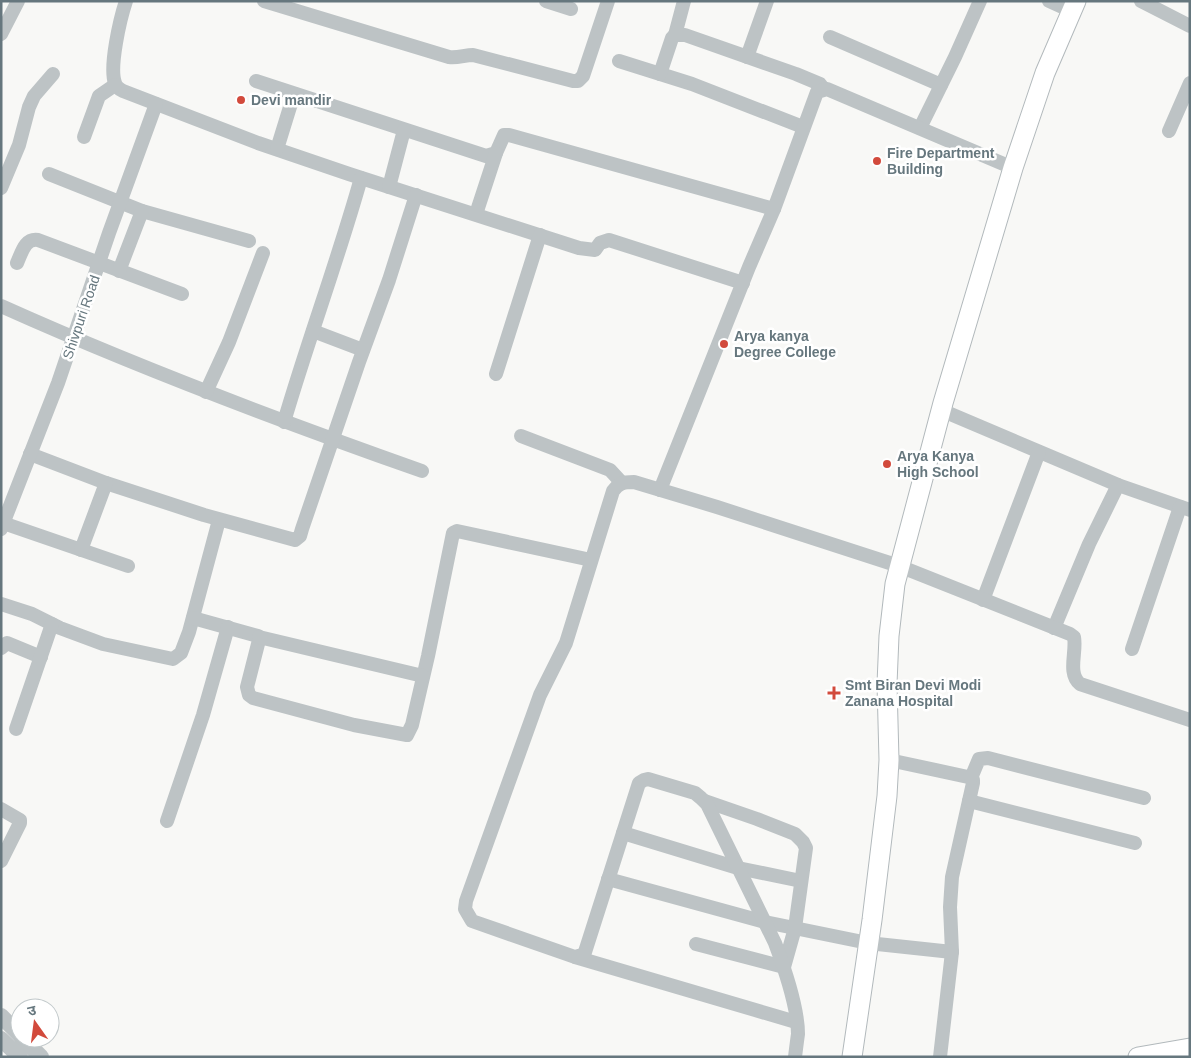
<svg xmlns="http://www.w3.org/2000/svg" width="1191" height="1058" font-family="Helvetica,'Noto Sans Devanagari',sans-serif">
<rect width="100%" height="100%" fill="#f8f8f6"/>
<g fill="none" stroke-linecap="round" stroke-linejoin="round">
<defs>
<g id="secondary">
<path d="M852,1057L872,920L887,796L889,760L887,684L889,636L895,584L943,403L1013,168L1045,73L1076,1"/>
<path d="M1138,1057L1190,1048"/>
</g>
</defs>
<use href="#secondary" stroke="#b2b9bc" stroke-width="21"/>
<g stroke="#bdc3c5" stroke-width="14">
<path d="M126,1C120,19 109,67 115,83C116,87 119,89 123,91L258,143L349,174L579,248L595,250L600,243L609,240L743,283"/>
<path d="M264,1L449,57C458,58 465,55 473,55L573,81H578L583,76L608,1"/>
<path d="M546,1L571,9"/>
<path d="M1049,1L1071,11"/>
<path d="M1141,1L1190,26"/>
<path d="M1,34L18,1"/>
<path d="M675,35L684,1"/>
<path d="M830,37L941,85"/>
<path d="M747,57L767,1"/>
<path d="M619,61L692,84L803,127"/>
<path d="M660,74L672,38L675,35H685L796,74L820,84L824,89"/>
<path d="M256,81L486,156L496,153L504,135H509L774,209"/>
<path d="M920,128L955,57L980,1"/>
<path d="M1169,131L1190,83"/>
<path d="M84,137L99,96L115,85"/>
<path d="M277,149L294,94"/>
<path d="M49,174L142,211L249,241"/>
<path d="M389,187L404,130"/>
<path d="M1,188L19,145L29,107L34,96L53,74"/>
<path d="M476,214L496,153"/>
<path d="M17,263C22,252 25,238 38,240L182,294"/>
<path d="M119,271L142,211"/>
<path d="M1,306C139,368 280,421 422,471"/>
<path d="M313,331L363,350"/>
<path d="M496,374L540,235"/>
<path d="M206,392L229,342L263,253"/>
<path d="M941,410L1118,485L1190,510"/>
<path d="M284,422C308,340 338,260 361,178"/>
<path d="M521,436L610,470L622,483"/>
<path d="M30,454L106,483L204,515L295,540L300,536L302,529L359,362L389,280L416,195"/>
<path d="M660,490L749,267L774,209L817,92L827,89L1013,168"/>
<path d="M3,523L128,566"/>
<path d="M1,529L58,383L109,233L156,104"/>
<path d="M81,550L106,483"/>
<path d="M983,600L1039,452"/>
<path d="M1,604L32,614L60,628L103,644L173,659L181,653L189,632L219,520"/>
<path d="M193,618L258,636L259,640L247,687L249,695L253,698L354,725L407,735L412,725L428,656L453,533L457,531L591,560"/>
<path d="M1054,628L1089,544L1118,485"/>
<path d="M259,637L423,676"/>
<path d="M1,648L7,643L41,657"/>
<path d="M1132,649L1180,507"/>
<path d="M16,729L52,624"/>
<path d="M889,760L968,777L973,780V783L952,877L950,907L952,952L940,1057"/>
<path d="M971,778L979,759L988,758L1144,798"/>
<path d="M969,801L1135,843"/>
<path d="M1,809L20,820V823L1,861"/>
<path d="M167,821L203,715L228,627"/>
<path d="M623,833L738,868L801,881"/>
<path d="M608,879L765,922L868,943L952,952"/>
<path d="M696,944L784,967L795,928L806,848L803,842L795,834L757,819L705,801"/>
<path d="M575,957L796,1022"/>
<path d="M795,1057C796,1049 797,1041 798,1034C798,1009 784,967 775,943L707,804L701,798L695,793L648,779L644,780L639,783L585,952L582,955L575,957L472,921L465,909L466,901L540,695L566,643L613,491C619,483 623,482 634,482L717,507L899,566L1070,634L1074,637C1077,652 1067,673 1080,684L1190,720"/>
</g>
<g stroke="#bdc3c5" stroke-width="16">
<path d="M1,1016L20,1035"/>
<path d="M22,1038L41,1057"/>
<path d="M1,1039L20,1057"/>
</g>
<use href="#secondary" stroke="#fff" stroke-width="19"/>
</g>
<g fill="#d24a3c" stroke="#fff" stroke-width="2">
<circle cx="241" cy="100" r="5"/>
<circle cx="877" cy="161" r="5"/>
<circle cx="724" cy="344" r="5"/>
<circle cx="887" cy="464" r="5"/>
<path d="M831.5 685.5h5v5h5v5h-5v5h-5v-5h-5v-5h5z"/>
</g>
<g text-anchor="middle" stroke-width="5" stroke-linejoin="round" paint-order="stroke">
<g font-size="14" font-weight="bold" fill="#66777e" stroke="#fff" text-anchor="start">
<text x="251" y="105">Devi mandir</text>
<text x="887" y="158">Fire Department<tspan x="887" dy="16">Building</tspan></text>
<text x="734" y="341">Arya kanya<tspan x="734" dy="16">Degree College</tspan></text>
<text x="897" y="461">Arya Kanya<tspan x="897" dy="16">High School</tspan></text>
<text x="845" y="690">Smt Biran Devi Modi<tspan x="845" dy="16">Zanana Hospital</tspan></text>
</g>
<g font-size="14" fill="#66777e" stroke="#fff">
<text transform="translate(81 317) rotate(-71)" y="5">Shivpuri Road</text>
</g>
</g>
<rect width="1191" height="1058" fill="none" stroke="#66777e" stroke-width="5"/>
<g transform="translate(35 1023) rotate(346)"><circle r="24" fill="#ffffff" stroke="#c2c9cb"/>
<path d="M0-4L9 19L0 12L-9 19Z" fill="#d24a3c"/>
<text y="-8" font-size="14" font-weight="bold" text-anchor="middle" fill="#66777e">उ</text>
</g>
</svg>
